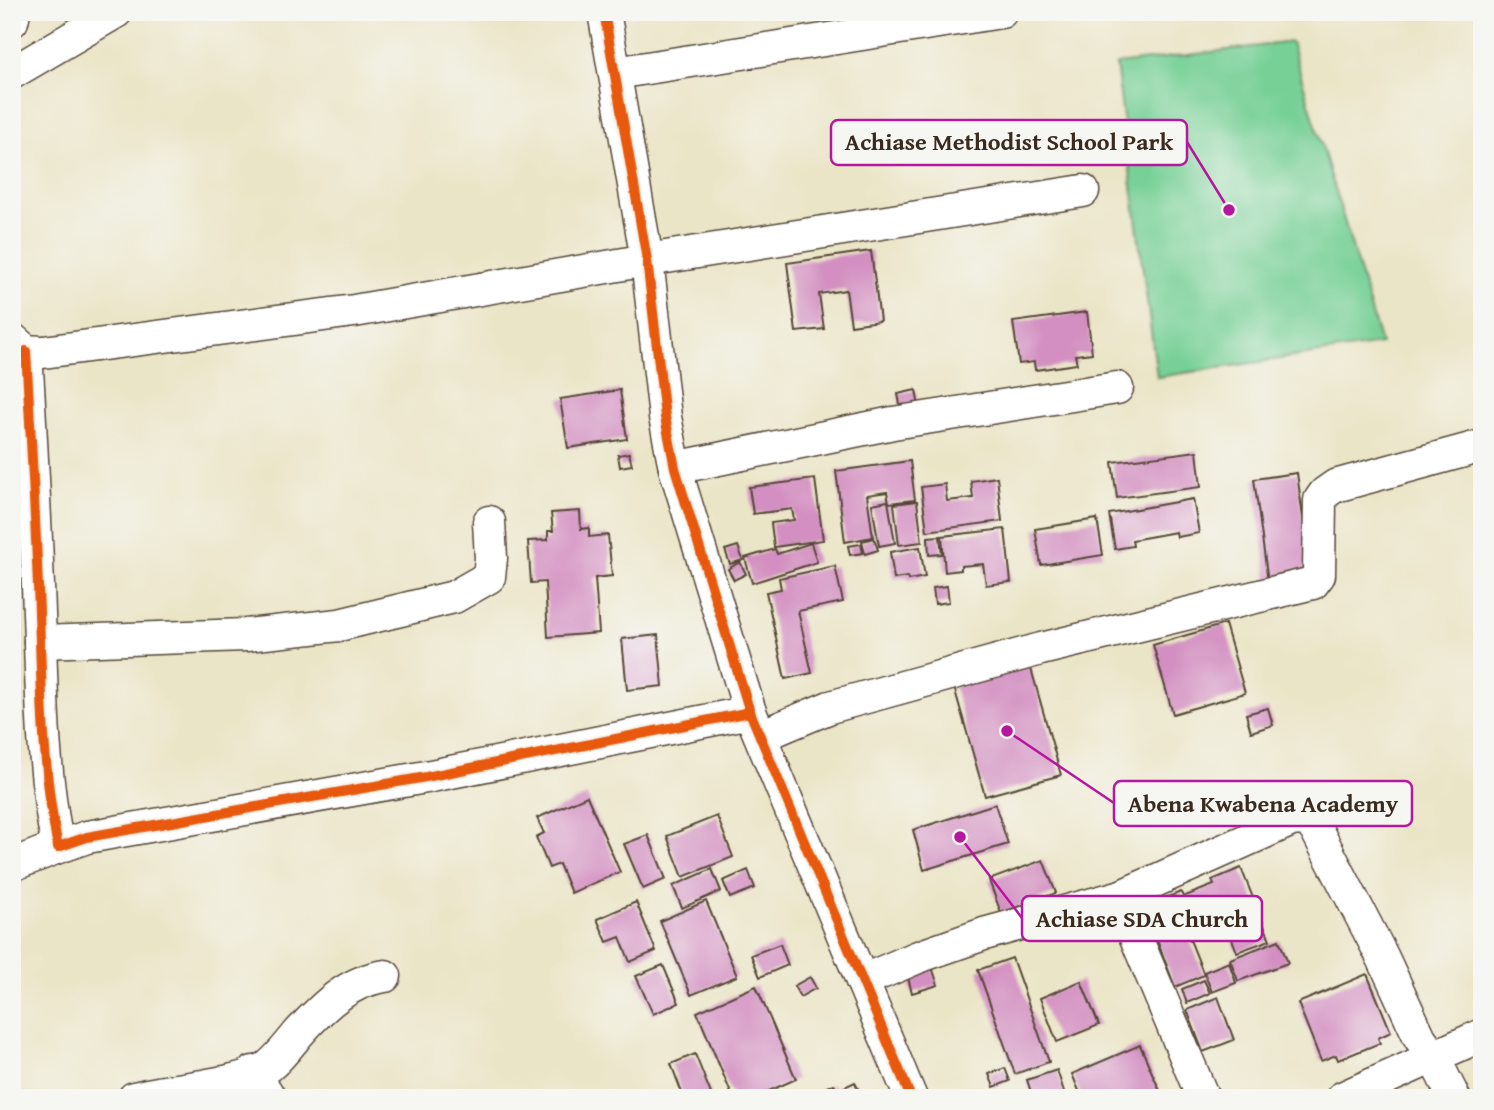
<svg xmlns="http://www.w3.org/2000/svg" width="1494" height="1110" font-family="'Gentium Book Plus',serif">
<rect width="100%" height="100%" fill="#f6f6f2"/>
<filter id="ink" filterUnits="userSpaceOnUse"><feTurbulence type="fractalNoise" baseFrequency=".0143" numOctaves="2"/><feDisplacementMap in="SourceGraphic" scale="14" xChannelSelector="R" yChannelSelector="G"/><feConvolveMatrix kernelMatrix="1 2 1 2 8 2 1 2 1" color-interpolation-filters="sRGB"/></filter>
<filter id="wash" filterUnits="userSpaceOnUse"><feTurbulence type="fractalNoise" baseFrequency=".00686" numOctaves="4" result="noise"/><feDisplacementMap in="SourceGraphic" scale="28" xChannelSelector="R" yChannelSelector="G"/><feGaussianBlur stdDeviation="1.57" result="paint"/><feColorMatrix in="noise" values="0 0 0 0 0 0 0 0 0 0 0 0 0 0 0 0 0 1.4 0 .05"/><feComposite in="paint" operator="in"/></filter>
<g filter="url(#wash)">
<rect width="100%" height="100%" fill="#ebe5c7"/>
<path fill="#77d096" stroke="#597d5a" stroke-width="2" d="M1291,42L1381,344L1157,377L1116,64Z"/>
<g id="blocks">
<g fill="#d38fc1">
<path d="M871,251L880,321L851,325L846,290L819,294L824,329L796,332L787,263Z"/>
<path d="M1087,312L1092,353L1075,355L1077,364L1035,370L1034,362L1019,364L1013,322Z"/>
<path d="M620,390L627,439L568,448L560,399Z"/>
<path d="M916,390L920,412L902,415L898,394Z"/>
<path d="M1197,451L1201,487L1117,498L1112,462Z"/>
<path d="M629,453L632,465L620,467L618,455Z"/>
<path d="M910,461L915,500L889,503L887,492L867,495L873,537L845,542L836,471Z"/>
<path d="M1297,473L1311,577L1268,582L1254,479Z"/>
<path d="M997,477L1002,521L927,531L921,487L945,484L947,501L973,498L971,481Z"/>
<path d="M815,479L823,540L774,547L771,523L794,520L792,509L753,514L749,487Z"/>
<path d="M1193,499L1199,533L1177,537L1176,532L1132,540L1133,546L1115,549L1109,514Z"/>
<path d="M888,501L895,543L879,546L872,504Z"/>
<path d="M917,501L922,542L899,545L894,504Z"/>
<path d="M580,511L581,529L589,528V537L608,535L612,576L595,578L599,633L548,637L545,582L531,583L528,541L548,540V531H553L551,513Z"/>
<path d="M1097,519L1103,555L1041,565L1035,529Z"/>
<path d="M1005,529L1011,582L986,585L983,564L961,566V570L945,572L942,536Z"/>
<path d="M940,536L942,554L929,555L928,537Z"/>
<path d="M874,538L878,550L865,554L862,541Z"/>
<path d="M811,543L817,562L752,583L745,558L775,549L777,554Z"/>
<path d="M861,544L863,553L850,555L848,546Z"/>
<path d="M738,546L743,560L730,564L725,550Z"/>
<path d="M920,547L925,577L908,580L907,577L894,579L890,552Z"/>
<path d="M740,562L746,574L734,580L728,569Z"/>
<path d="M835,566L843,602L798,611L812,673L785,679L766,592L781,589L779,578Z"/>
<path d="M947,586L949,602L935,604L933,588Z"/>
<path d="M1225,624L1245,693L1173,714L1153,645Z"/>
<path d="M658,635L663,686L627,690L622,639Z"/>
<path d="M1030,665L1061,775L985,796L954,687Z"/>
<path d="M1268,708L1273,725L1251,732L1246,714Z"/>
<path d="M587,796L620,872L571,893L559,864L549,868L536,837L544,833L537,818Z"/>
<path d="M995,804L1008,844L924,870L913,830Z"/>
<path d="M717,816L733,857L683,877L667,836Z"/>
<path d="M648,835L666,879L643,889L624,844Z"/>
<path d="M1043,860L1056,893L1001,913L989,880Z"/>
<path d="M1241,868L1270,940L1237,952L1222,913L1185,927L1204,975L1175,987L1144,906L1181,892L1183,897L1214,885L1212,880Z"/>
<path d="M712,869L721,891L682,908L673,886Z"/>
<path d="M748,870L755,888L730,898L723,881Z"/>
<path d="M706,901L737,976L691,995L660,921Z"/>
<path d="M636,902L656,951L630,962L620,937L607,942L597,919Z"/>
<path d="M1279,940L1288,963L1238,981L1230,959Z"/>
<path d="M780,944L788,965L760,977L751,955Z"/>
<path d="M1012,958L1049,1062L1015,1074L978,970Z"/>
<path d="M1229,962L1236,983L1212,992L1204,972Z"/>
<path d="M663,965L679,1003L653,1014L636,976Z"/>
<path d="M932,967L938,985L912,993L907,974Z"/>
<path d="M1367,974L1391,1032L1378,1038L1380,1043L1338,1060L1336,1055L1321,1061L1298,1003Z"/>
<path d="M810,977L816,988L800,997L794,986Z"/>
<path d="M1204,980L1210,993L1187,1003L1182,989Z"/>
<path d="M1081,981L1099,1025L1057,1042L1040,998Z"/>
<path d="M756,986L796,1079L753,1098H733L697,1012Z"/>
<path d="M1218,997L1234,1040L1203,1052L1187,1010Z"/>
<path d="M1140,1045L1160,1091L1145,1098H1082L1072,1074Z"/>
<path d="M695,1054L711,1094L701,1098H684L671,1064Z"/>
<path d="M1005,1068L1010,1081L994,1087L989,1074Z"/>
<path d="M1057,1070L1066,1098H1033L1027,1080Z"/>
<path d="M855,1082L861,1096L842,1098L838,1090Z"/>
<path d="M834,1084L839,1098H801Z"/>
</g>
</g>
</g>
<g filter="url(#ink)">
<use href="#blocks" fill-opacity="0" stroke="#554637" stroke-width="2"/>
<g fill="none" stroke-linecap="round" stroke-linejoin="round">
<defs>
<g id="minor">
<path d="M604,12L647,260L665,417L675,468L750,712L911,1098"/>
<path d="M12,21L14,12"/>
<path d="M12,73L116,12"/>
<path d="M615,73L1001,12"/>
<path d="M12,339L26,351L43,352L354,311L647,260L1083,191"/>
<path d="M26,351C31,438 36,525 39,613C42,691 42,769 58,847L87,837L426,777L750,712"/>
<path d="M675,468L893,423L1117,388"/>
<path d="M40,642L246,635L339,625L454,597L489,577L491,558L489,522"/>
<path d="M761,736L830,707L1041,649L1313,583L1319,575L1320,500L1325,493L1335,486L1482,446"/>
<path d="M12,865L58,847"/>
<path d="M1119,897L1203,1098"/>
<path d="M862,981L918,957L984,934L1119,897L1294,819L1308,820L1317,831L1383,958L1420,1038L1433,1056L1454,1098"/>
<path d="M253,1072L270,1098"/>
<path d="M134,1098C170,1088 241,1086 269,1066C280,1057 289,1045 298,1034C322,1007 348,981 385,976"/>
<path d="M1342,1098L1482,1035"/>
</g>
</defs>
<use href="#minor" stroke="#554637" stroke-width="35"/>
<use href="#minor" stroke="#fff" stroke-width="32"/>
<defs>
<g id="cycleway">
<path d="M604,12L647,260L665,417L675,468L750,712L911,1098"/>
<path d="M26,351C31,438 36,525 39,613C42,691 42,769 58,847L87,837L426,777L750,712"/>
</g>
</defs>
<use href="#cycleway" stroke="#f6f6f2" stroke-width="15"/>
<use href="#cycleway" stroke="#e8590c" stroke-width="10"/>
</g>
</g>
<path fill="none" stroke="#b5179e" stroke-width="2.5" d="M1229 210L1187 142M1007 731L1114 803M960 837L1022 918"/>
<g fill="#b5179e" stroke="#f6f6f2" stroke-width="2.5">
<circle cx="1229" cy="210" r="7"/>
<circle cx="1007" cy="731" r="7"/>
<circle cx="960" cy="837" r="7"/>
</g>
<g fill="#f6f6f2" stroke="#b5179e" stroke-width="2.5">
<rect x="831" y="120" width="356" height="45" rx="7"/>
<rect x="1114" y="781" width="298" height="45" rx="7"/>
<rect x="1022" y="896" width="240" height="45" rx="7"/>
</g>
<g font-size="24" text-anchor="middle" font-weight="bold" fill="#3b2a1e">
<text x="1009" y="150">Achiase Methodist School Park</text>
<text x="1263" y="812">Abena Kwabena Academy</text>
<text x="1142" y="927">Achiase SDA Church</text>
</g>
<rect width="1494" height="1110" fill="none" stroke="#f6f6f2" stroke-width="42"/>
</svg>
